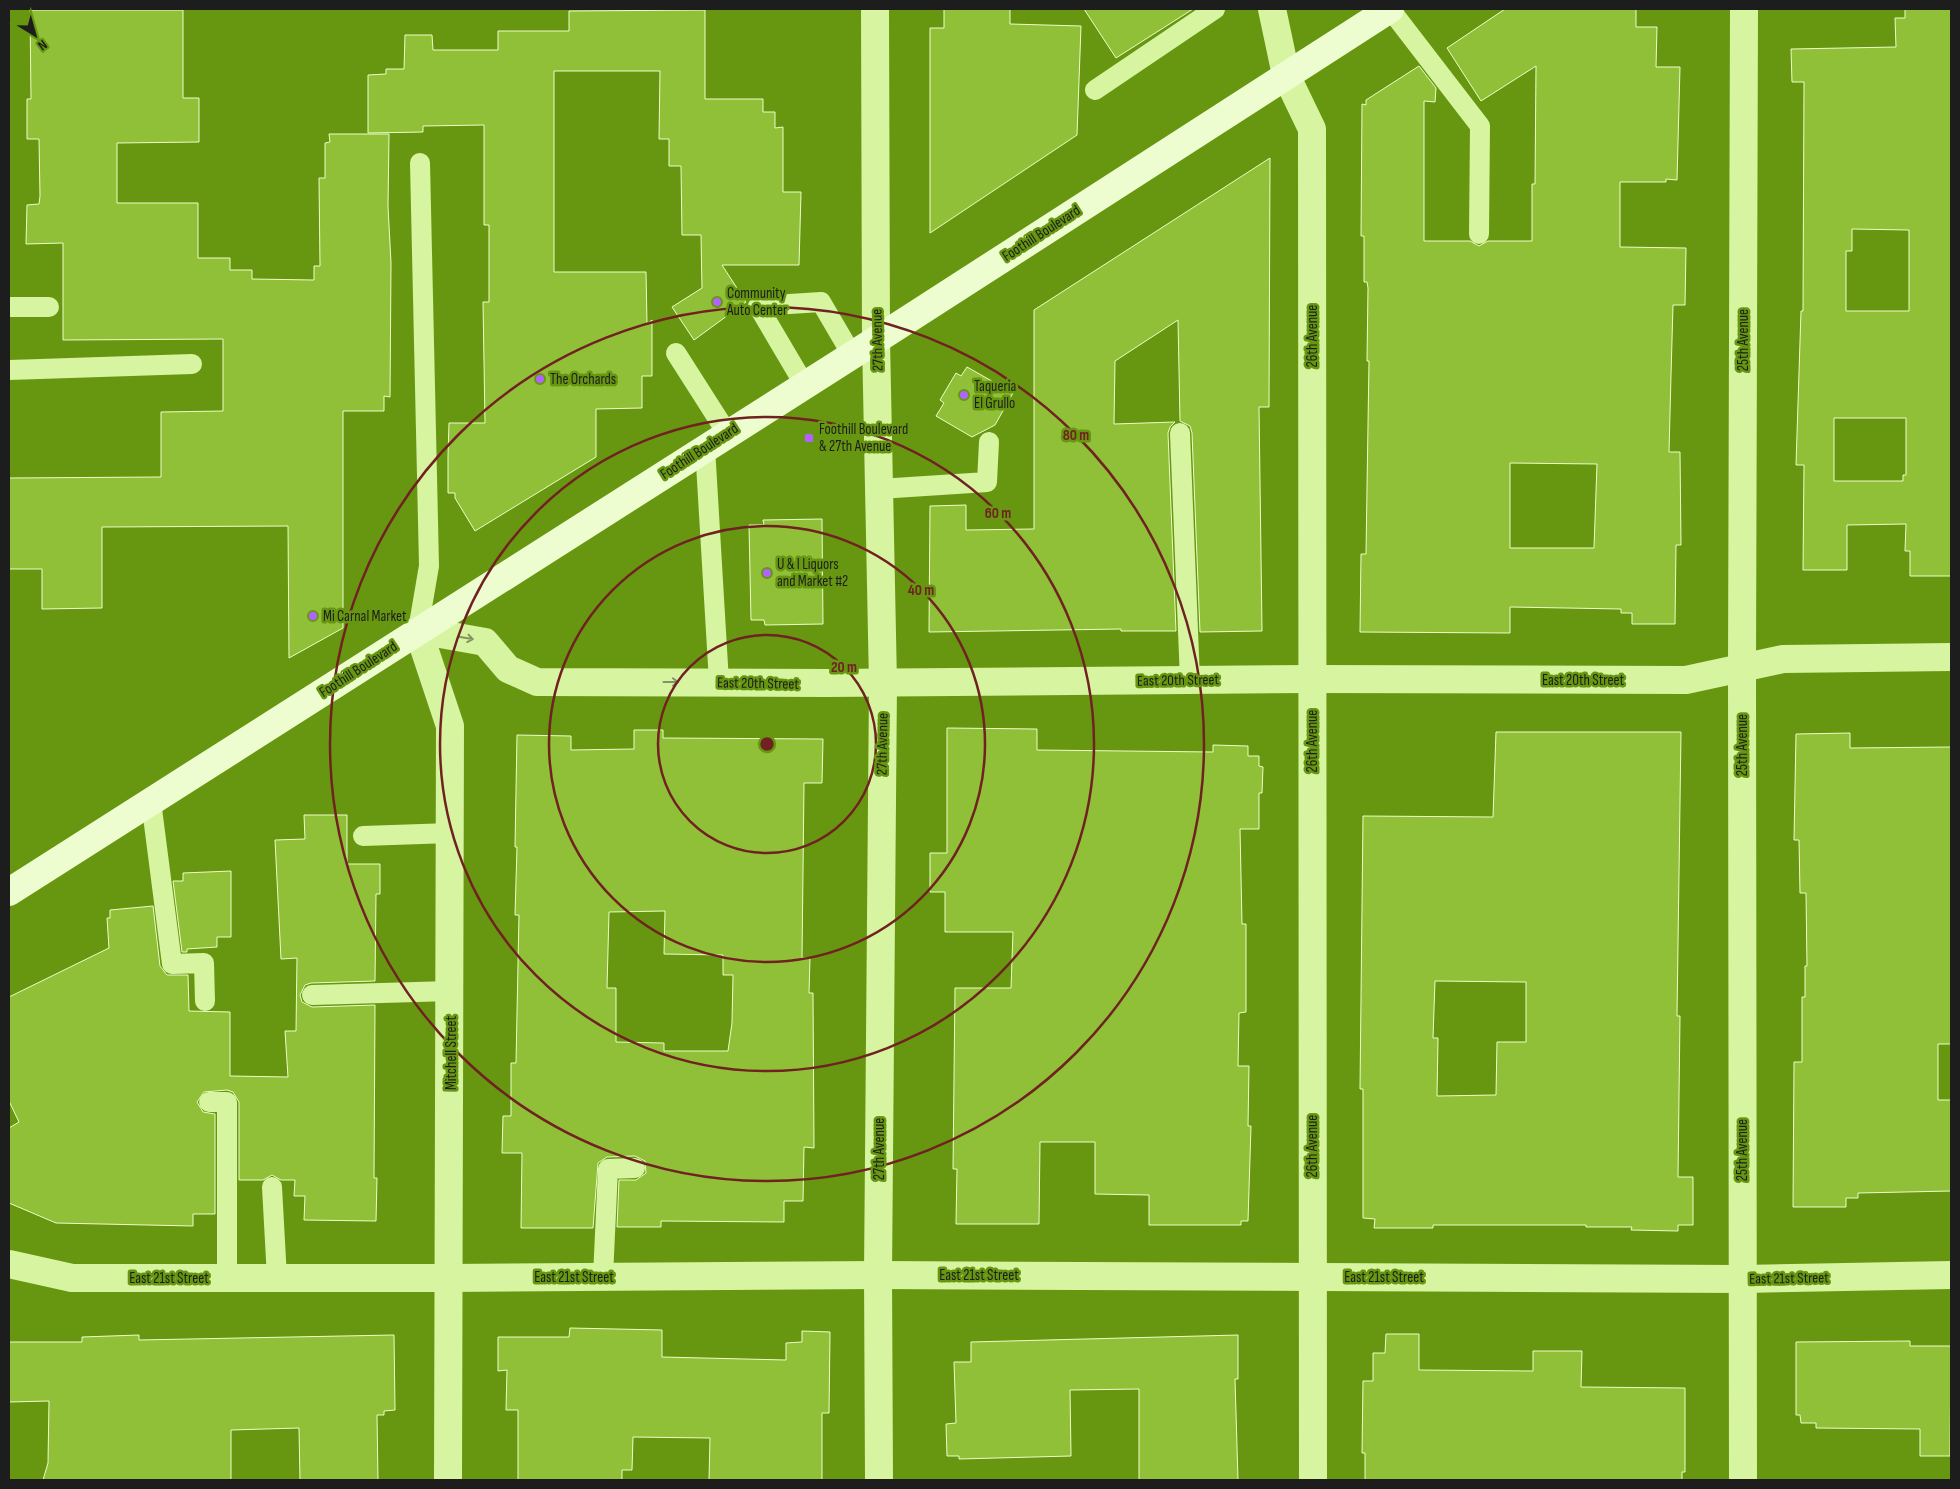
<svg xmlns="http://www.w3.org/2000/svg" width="1960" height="1489" font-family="'Sofia Sans Condensed',sans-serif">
<rect width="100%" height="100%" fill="#679710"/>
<g fill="#90bf38" stroke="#ecfec8" fill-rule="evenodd">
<path d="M944,9H1010V24L1081,26L1077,135L930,233V28H944Z"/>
<path d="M1084,9H1193L1116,58Z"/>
<path d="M1505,9H1636V27H1657L1656,67H1680L1677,180L1666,179V182H1620V247L1686,248L1685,305H1673L1671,375L1669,452H1680L1681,545H1676L1675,624H1632V613H1621V609L1510,607V633L1360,632L1361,554H1366L1369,361H1367L1368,288L1367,282H1364V236H1361L1362,104L1366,105V100L1419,66L1436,88L1435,102L1424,101V241H1470L1479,246L1488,241H1532V184H1535L1536,66L1481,101L1447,48ZM1510,463L1597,464L1594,548H1510Z"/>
<path d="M1905,9H1951V576H1910V551H1905L1906,524L1847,525V570H1803L1804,465H1796L1801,311H1803L1804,82H1792L1791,49L1896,47L1895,18H1905ZM1852,229L1909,230V311H1846V251H1852ZM1834,418H1906V475H1903V481H1834Z"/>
<path d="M30,10H183V98H199V142L117,143V203H198V258H230V270H252V279L314,280V266H320L319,178H325V143L330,142L329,134H389L388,206L391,263L390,397L384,396V411H343V628L289,658L288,526L102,527V608L42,609V569H9V478L161,477V412L223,411V339L63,340V243L26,244L27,205L39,204L40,196L39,139H27V99H31Z"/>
<path d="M705,10V99H763V112H775V128L783,127V192H801L799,265H722L746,302L694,340L672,307L702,288L701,235H682L681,166H669V139H659L660,71H554V272H646L647,324L652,320V376H642V408L596,409V457L475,531L455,498V493H448V456L449,423H485L483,302H489V225H484V125L423,126V132L368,133V75L386,74V69H404L405,35H432L433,50H498V31H569V11Z"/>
<path d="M1270,158L1269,407H1259L1262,631L1200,632L1192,433L1190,426L1180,421L1178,320L1115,361L1114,424L1175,422L1170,427L1168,433L1176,631H1121V629L929,632L930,506L966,505V530L1034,529V310Z"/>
<path d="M967,367L1013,393L995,425L972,437L936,416L944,403L940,400L956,373L961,376Z"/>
<path d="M822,519L823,624L765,625L764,620H751L749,525H764L763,520Z"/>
<path d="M947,728L1037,729V750L1213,752V745L1248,746V756H1259V766L1263,767L1262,793H1259V829H1240L1242,924H1246V1012L1239,1013L1238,1066H1249L1248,1126H1251L1248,1221H1241V1225H1149V1195L1095,1194V1142H1040L1039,1224H956L957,1169H953L955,988H1011L1013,932H945V892H930V853H947Z"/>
<path d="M634,730H663V738L823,739L822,783H804L802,958H810L809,993H813L814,1148L804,1147L803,1201H784V1222L661,1221V1227H617L619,1180H636L646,1173L645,1161L635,1156L607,1157L598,1163L593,1228H521L522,1153H502L503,1116H511V1063H516L519,915H515L517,847H515L517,735L571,736V750L634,749ZM665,911L664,954L723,955V975H733L732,1023L728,1051H664V1043L616,1042V988H607L609,912Z"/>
<path d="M1496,732H1681L1677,1016H1680L1678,1177H1693V1225H1678V1231L1631,1230L1632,1227H1586V1225H1433V1228H1374L1375,1219L1363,1218V1089H1360L1363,816L1493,817ZM1435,981L1526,982V1042H1497L1496,1095L1437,1096L1438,1038H1433Z"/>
<path d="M1850,733V748L1951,747V1044H1938V1100H1951V1191L1858,1193V1198H1846V1207H1793L1794,1062H1802V997H1805V966H1807L1806,893H1800L1799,840H1794L1796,734Z"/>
<path d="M304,815H347V864H380V894H376L375,981L311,983L305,985L300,995L302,1002L312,1007L375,1005L374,1178H377L376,1221L304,1220L305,1196H294L295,1180H281L272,1175L263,1180H239V1102L233,1092L227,1090L204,1092L197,1102L203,1112L215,1114V1214H193V1226L56,1223L9,1203V1128L19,1122L9,1101V997L109,948L107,918H110V910L153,906L160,966L167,975H188L189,1011L230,1012V1076L288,1077L285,1031H296L297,958L281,959L275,840L305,839Z"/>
<path d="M231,871V937H217V947L187,949V952H182L173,881H183V873Z"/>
<path d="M570,1328L662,1330V1357L786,1360V1343L802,1342V1331L830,1332L829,1413H822V1480H709L710,1438L633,1437L632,1470H622V1480H518V1410H506L507,1370L498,1371V1337H569Z"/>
<path d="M1386,1334H1419V1370L1533,1371V1351H1582L1581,1387L1685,1388V1472H1682V1480H1365V1453H1362L1363,1381H1373V1353H1385Z"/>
<path d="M139,1335V1340L394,1335L395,1410L384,1411V1415H377L378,1480H300L299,1428L231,1430V1480H43L48,1463L49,1401L9,1402V1342H82V1337Z"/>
<path d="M1238,1335V1379H1235L1238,1480H1139V1389L1070,1390L1071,1456L959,1459V1456H947L946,1424L956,1423L954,1362H971V1342Z"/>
<path d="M1910,1341V1346H1951L1950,1456H1920V1429L1816,1428V1423H1801L1800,1415H1796V1342Z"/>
</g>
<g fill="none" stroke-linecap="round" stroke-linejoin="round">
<g stroke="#d7f4a0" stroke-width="20">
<path d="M1390,9L1480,126L1479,234"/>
<path d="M1095,90L1215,9"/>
<path d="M9,307H49"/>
<path d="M676,353L727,433"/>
<path d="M9,370L192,364"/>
<path d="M804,384L758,306L821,302L852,355"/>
<path d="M1180,433L1190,680"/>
<path d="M705,447L719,682"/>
<path d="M879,489L987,482L989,442"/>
<path d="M418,630L429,566L420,163"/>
<path d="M151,801L172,964L204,963L205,1001"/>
<path d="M363,836L451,833"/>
<path d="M312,995L451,991"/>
<path d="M209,1102H227V1278"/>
<path d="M272,1187L277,1278"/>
<path d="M603,1277L608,1169L635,1168"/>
</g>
<g stroke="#d7f4a0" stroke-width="28">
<path d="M875,9L876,340L883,683L878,1275L879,1480"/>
<path d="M1272,9L1286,75L1312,129L1313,1480"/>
<path d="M418,630L450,726L448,1480"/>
<path d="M9,1264L72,1278H449L878,1275L1742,1279L1951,1275"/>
<path d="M1743,1480L1742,667L1744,9"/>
</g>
<path stroke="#d7f4a0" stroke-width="28" d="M418,630L485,642L508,669L537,682L827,683L1312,679L1686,680L1783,659L1951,657"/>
<path stroke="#edfdcf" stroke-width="28" d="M9,892L876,340L1390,9"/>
</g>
<defs><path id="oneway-shaft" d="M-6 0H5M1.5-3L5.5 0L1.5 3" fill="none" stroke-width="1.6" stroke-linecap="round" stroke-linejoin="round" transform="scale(1.25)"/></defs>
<g stroke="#839365">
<use href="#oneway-shaft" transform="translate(466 638) rotate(10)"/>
<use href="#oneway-shaft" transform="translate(671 682)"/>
</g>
<g fill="none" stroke="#702222" stroke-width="2.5">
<circle cx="767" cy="744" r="109"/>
<circle cx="767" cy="744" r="218"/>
<circle cx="767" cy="744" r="327"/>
<circle cx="767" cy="744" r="437"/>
</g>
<g fill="#b163ff" stroke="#679710" stroke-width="2">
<circle cx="717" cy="302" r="5"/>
<circle cx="540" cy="379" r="5"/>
<circle cx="964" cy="395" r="5"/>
<rect x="804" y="433" width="10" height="10" rx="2.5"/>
<circle cx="767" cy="573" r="5"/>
<circle cx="313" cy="616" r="5"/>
</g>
<g text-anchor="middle" stroke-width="5" stroke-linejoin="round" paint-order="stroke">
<g font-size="15" fill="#1d1d1d" stroke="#679710">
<text transform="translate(1041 233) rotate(-33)" y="5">Foothill Boulevard</text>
<text transform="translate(1312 336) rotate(-90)" y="5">26th Avenue</text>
<text transform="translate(877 340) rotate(-91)" y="5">27th Avenue</text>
<text transform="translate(1743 340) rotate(-90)" y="5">25th Avenue</text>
<text transform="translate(699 451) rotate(-33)" y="5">Foothill Boulevard</text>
<text transform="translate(358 669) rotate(-33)" y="5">Foothill Boulevard</text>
<text transform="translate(1178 680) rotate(-1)" y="5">East 20th Street</text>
<text x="1583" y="685">East 20th Street</text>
<text transform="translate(758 683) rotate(1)" y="5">East 20th Street</text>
<text transform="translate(1312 741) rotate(-90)" y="5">26th Avenue</text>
<text transform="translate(882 744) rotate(-89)" y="5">27th Avenue</text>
<text transform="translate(1742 745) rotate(-90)" y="5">25th Avenue</text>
<text transform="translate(451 1053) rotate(-90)" y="5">Mitchell Street</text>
<text transform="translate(1312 1146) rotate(-90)" y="5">26th Avenue</text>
<text transform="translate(879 1149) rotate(-90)" y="5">27th Avenue</text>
<text transform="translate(1742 1150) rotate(-90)" y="5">25th Avenue</text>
<text x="979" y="1280">East 21st Street</text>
<text x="574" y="1282">East 21st Street</text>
<text x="1384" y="1282">East 21st Street</text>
<text x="169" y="1283">East 21st Street</text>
<text transform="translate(1789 1278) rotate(-1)" y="5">East 21st Street</text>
</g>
<g font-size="15" fill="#1d1d1d" stroke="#679710" text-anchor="start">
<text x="727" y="298">Community<tspan x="727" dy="17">Auto Center</tspan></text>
<text x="550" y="384">The Orchards</text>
<text x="974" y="391">Taqueria<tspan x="974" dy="17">El Grullo</tspan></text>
<text x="819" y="434">Foothill Boulevard<tspan x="819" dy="17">&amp; 27th Avenue</tspan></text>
<text x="777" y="569">U &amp; I Liquors<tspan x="777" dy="17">and Market #2</tspan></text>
<text x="323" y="621">Mi Carnal Market</text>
</g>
</g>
<circle cx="767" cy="744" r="8" fill="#702222" stroke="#679710" stroke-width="2.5"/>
<g font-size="15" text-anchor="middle" font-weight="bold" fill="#702222" stroke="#679710" stroke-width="5" stroke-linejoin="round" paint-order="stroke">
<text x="1076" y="440">80 m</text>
<text x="998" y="518">60 m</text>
<text x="921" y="595">40 m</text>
<text x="844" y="672">20 m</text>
</g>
<rect width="1960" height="1489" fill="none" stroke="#1d1d1d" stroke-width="20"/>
<g transform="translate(35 35) rotate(143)" stroke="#679710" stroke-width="4" paint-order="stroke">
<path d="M0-4L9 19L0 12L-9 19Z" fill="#1d1d1d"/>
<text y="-8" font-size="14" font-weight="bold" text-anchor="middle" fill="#1d1d1d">N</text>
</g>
</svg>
